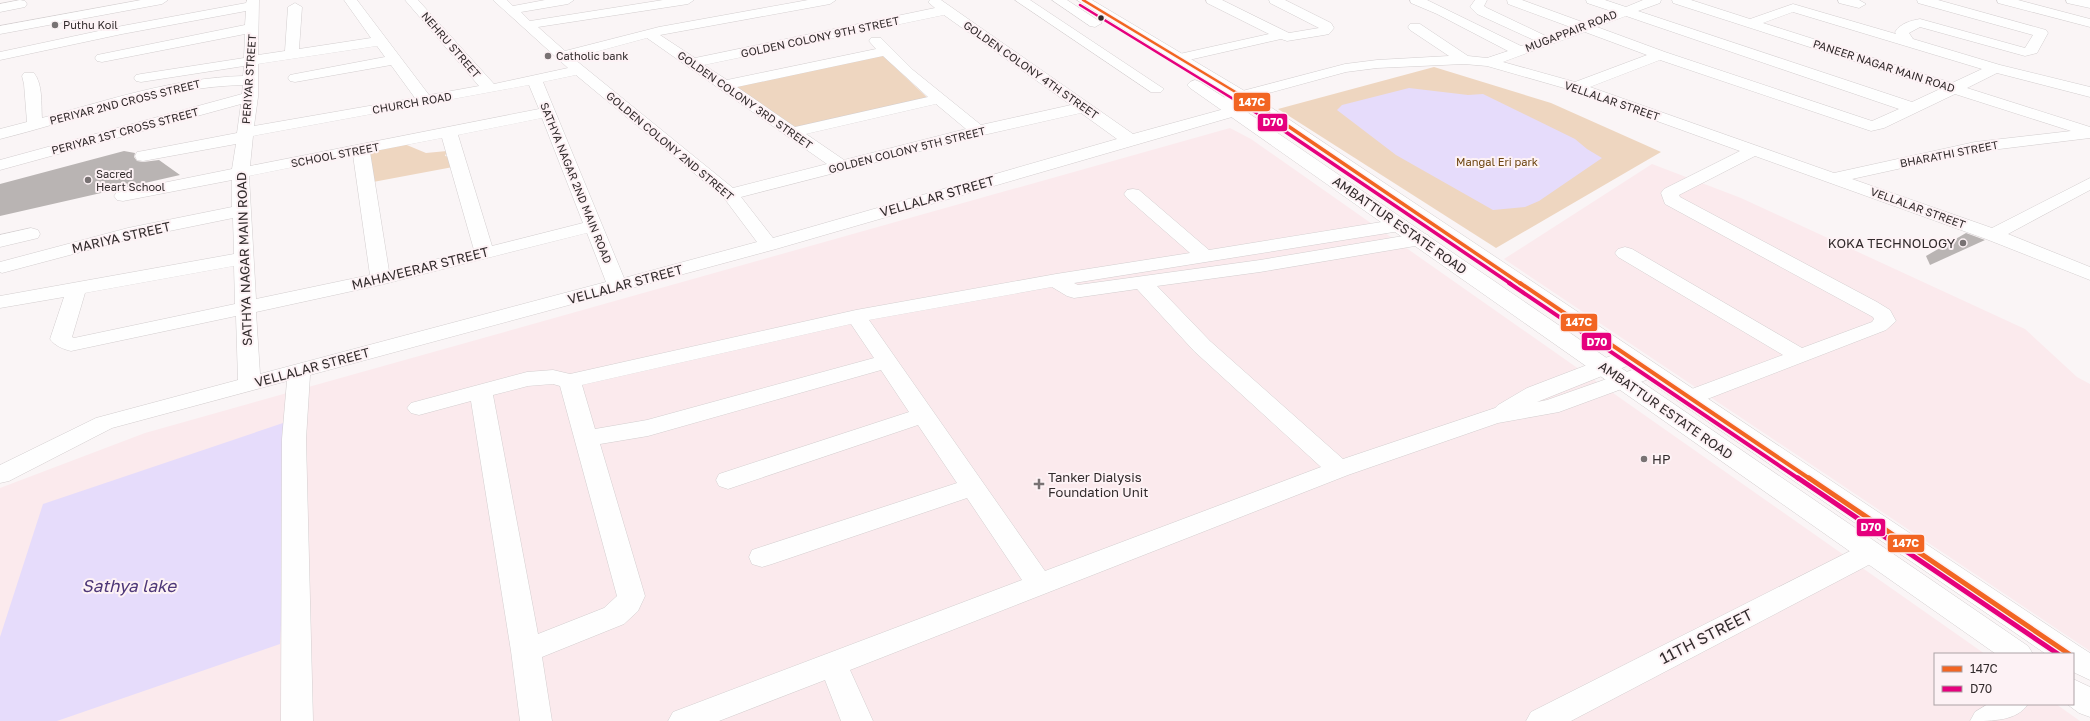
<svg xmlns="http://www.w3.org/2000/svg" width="2090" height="721" font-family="'Golos Text',sans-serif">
<rect width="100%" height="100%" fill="#faf5f6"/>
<g fill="#fbeaed">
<path d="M1230,128L1251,139L1985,654H1935V704H2056L2080,721H0V488L145,433Z"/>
<path d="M1652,164L1741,198L2025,329L2077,377L2090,384V651L1504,259Z"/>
</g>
<g fill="#eed6c0">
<path d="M880,53L934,104L797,130L733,85Z"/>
<path d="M1434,67L1551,103L1661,152L1496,248L1278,109Z"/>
<path d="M402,143L426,153L447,151L445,156L451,157L453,167L373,182L368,150Z"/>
</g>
<g fill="#e6dcfb">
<path d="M1409,88L1468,95L1483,94L1575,139L1587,149L1602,158L1539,201L1525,207L1493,210L1396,155L1337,110L1342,105Z"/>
<path d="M292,420L280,644L57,721H0V637L43,504Z"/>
</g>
<g fill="#b9b4b3">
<path d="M124,151L135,153L134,157L137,161L143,162L159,160L180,175L0,216V184Z"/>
<path d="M1966,233L1985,240L1930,265L1926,256Z"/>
</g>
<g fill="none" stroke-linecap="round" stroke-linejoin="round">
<defs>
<g id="minor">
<path d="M20,0L25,1L27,4L25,7L0,12V4Z"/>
<path d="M141,0H168L162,4L0,34V26Z"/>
<path d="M247,0H259L258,55L285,51L288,7L295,3L302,7L299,49L371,38L344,0H357L429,95L479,86L405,0H418L494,84L568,68L493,0H507L513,6L545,0H574L568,4L521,12L530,21L663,0H694L688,4L538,27L565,51L659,27L808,0H836L830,4L660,35L695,58L935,8L928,2L930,0H941L1133,134L1257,100L1263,102L1265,105L1263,108L776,249L310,375L306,439L313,721H281L282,439L287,381L112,428L9,481L0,483V465L96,418L238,380L236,316L71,351C63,349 55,346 50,339L64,297L0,308V296L234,254L233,218L130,239L2,273L0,272V262L128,228L232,207V180L123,201L117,200L114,196L117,192L123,191L232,169L236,144L143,161L137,160L135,156L137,152L143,151L237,133L241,104L0,170V160L242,94L243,85C160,87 80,119 0,139V129L27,122L24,84L22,76L24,73H34C43,85 41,103 42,118C109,100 174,78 243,76L244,66L141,82L136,81L134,78L136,75L141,74L244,58L245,34L102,62L97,61L95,58L97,55L102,54L245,25L246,11L122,34L0,60V52L122,26L246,3ZM944,15L1071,105L981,125L913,70L881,38H871L869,41L876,49L727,80L704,65ZM647,38L827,164L733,188L573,58ZM377,46L385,57L295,74L290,75L288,78L290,81L295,82L391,65L415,98L254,126L258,97V64ZM883,56L928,97L795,127L737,87ZM576,75L724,198L757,242L624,278L543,82ZM529,85L539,109L250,166L253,136ZM936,104L966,129L844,160L806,134ZM1081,113L1117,139L773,238L741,197L979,136ZM542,118L583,223L492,246L458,135ZM442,138L474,250L389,271L370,152ZM353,155L370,275L256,299L249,176ZM587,233L606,282L260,374L256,312L380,285ZM234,266L235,304L74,338L72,337L85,293Z"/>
<path d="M1015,0H1030L1164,89L1161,92H1151Z"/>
<path d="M1206,0H1222L1289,33L1319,28L1270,3L1269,0H1285L1331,23L1334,28L1329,34L1324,35L1287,41L1281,39L1180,62L1175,61L1173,58L1175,55L1269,34L1207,3Z"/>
<path d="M1410,0H1427L1521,46L1536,41L1477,14L1470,7L1475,0H1487L1484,6L1487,8L1548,37L1573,28L1508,4L1507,0H1522L1585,23L1614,12L1587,3L1586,0H1605L1626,7L1643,0H1661L1660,3L1638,11L1912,102L1940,89L1673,3L1672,0H1691L1750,19L1793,4L1896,34L1895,32C1901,23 1910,21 1920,19L2025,48L2033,35L1918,3L1917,0H1938L2046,30L2048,33L2037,53L2025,56L1920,27L1909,33L1913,39L2000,65L2090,87V97L1997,73L1967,88L2090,127V138L1975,152L1852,179L1992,228L2090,178V190L2008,234L2090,267V280L1986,239L1755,156L1679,195L1680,197L1877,302L1890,310L1896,321L1886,330L1697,403L1689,405L1681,403L1678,398L1681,393L1783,355L1618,257L1615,253L1618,249L1625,247L1632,249L1802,348L1872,322L1874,319L1873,317L1665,204L1661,193L1664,189L1740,151L1571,90L1487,66L1464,64L1377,68L1346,72L1232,103L1227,101L1224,98L1227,95L1345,64L1377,60L1449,56L1410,30L1408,27L1410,24H1420L1468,56L1487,58L1508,51L1437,14L1411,3ZM1793,12L1982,69L1952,83L1763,23ZM1626,16L1899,109L1872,121L1665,52L1597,27ZM1585,32L1647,55L1575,82L1503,62ZM1660,60L1871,131L1884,128L1955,94L2071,131L1975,142L1834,173L1590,87Z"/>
<path d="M1838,0H1859L1866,4L1859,8L1839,3Z"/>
<path d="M1997,0H2018L2090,19V27L1998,3Z"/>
<path d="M2066,0H2090V8L2067,3Z"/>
<path d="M1133,189L1139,190L1209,250L1400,219L1407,221L1409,225L1407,229L1400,231L1074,283L1078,285L1260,260L1421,233L1428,235L1430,239L1428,243L1421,245L1260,272L1157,286L1210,341L1343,459L1495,408L1498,405L1527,388L1621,352L1629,350L1637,352L1640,357L1637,362L1537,402L1547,400L1649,364L1657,366L1660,371L1657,376L1559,412L1498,423L1348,475L850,670L873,721H841L825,680L719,721H668L673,712L1022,580L967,498L772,564L762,567L752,564L749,557L752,550L957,483L918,425L737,486L728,489L719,486L716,480L719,474L909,412L881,370L648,436L600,444L645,596L638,611L624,624L542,657L552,721H520L511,651L471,401L419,415L411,413L407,408L411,403L527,372L553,370L570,374L856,310L1056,274L1190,253L1127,198L1124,194L1127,190ZM1052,287L1067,296L1074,298L1137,289L1194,351L1321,467L1045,571L869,320ZM851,324L874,358L647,420L595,429L582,385ZM553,384L560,386L617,596L604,608L538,634L493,395L528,386Z"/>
<path d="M31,228L38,230L40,234L38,238L0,247V235Z"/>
<path d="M1871,542L1880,545L1884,552L1880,559L1571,721H1526L1531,712L1862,545Z"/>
<path d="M1988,704H2028C2017,721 1993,721 1970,721L1975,712Z"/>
</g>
<g id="major">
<path d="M1052,0H1067L1102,23L1095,27L1090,26Z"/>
<path d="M1077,0H1092L1263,102L2079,646L2090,653V680L2073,672V654H2046L1251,108Z"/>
<path d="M1195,80L1200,82L1241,108L2028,646L2033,654H1996L1190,88L1187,85L1190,82Z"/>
<path d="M2073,679L2090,687V717L2079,713L2067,704H2073Z"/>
</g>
</defs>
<use href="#minor" stroke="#d3cecf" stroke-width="1"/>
<use href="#major" stroke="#d3cecf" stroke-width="1"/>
<use href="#minor" fill="#fefefe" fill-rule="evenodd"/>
<use href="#major" fill="#fefefe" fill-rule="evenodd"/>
<defs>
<path id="bus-1-far3" d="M1083,0L1257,105L1289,127"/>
<path id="bus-1-far2" d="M1288,126L1521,284"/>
<path id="bus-1-far1" d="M1520,283L1810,479"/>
<path id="bus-1" d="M1809,478L2069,654"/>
<path id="bus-2-far3" d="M1080,5L1279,127"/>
<path id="bus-2-far2" d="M1277,126L1511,284"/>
<path id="bus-2-far1" d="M1509,283L1799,479"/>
<path id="bus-2" d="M1798,478L2058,654"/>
</defs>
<use href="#bus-1-far3" stroke="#fdf2f5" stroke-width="4.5"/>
<use href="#bus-1-far2" stroke="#fdf2f5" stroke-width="6"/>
<use href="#bus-1-far1" stroke="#fdf2f5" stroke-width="7"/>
<use href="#bus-1" stroke="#fdf2f5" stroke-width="8"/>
<use href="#bus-2-far3" stroke="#fdf2f5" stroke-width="4.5"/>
<use href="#bus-2-far2" stroke="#fdf2f5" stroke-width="6"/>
<use href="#bus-2-far1" stroke="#fdf2f5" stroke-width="7"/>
<use href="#bus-2" stroke="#fdf2f5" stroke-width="8"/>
<use href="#bus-1-far3" stroke="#f26522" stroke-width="2.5"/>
<use href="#bus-1-far2" stroke="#f26522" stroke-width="3.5"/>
<use href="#bus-1-far1" stroke="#f26522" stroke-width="4"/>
<use href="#bus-1" stroke="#f26522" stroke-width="5"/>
<use href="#bus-2-far3" stroke="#e5007d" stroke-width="2.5"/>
<use href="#bus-2-far2" stroke="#e5007d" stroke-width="3.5"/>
<use href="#bus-2-far1" stroke="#e5007d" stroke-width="4"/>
<use href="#bus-2" stroke="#e5007d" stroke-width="5"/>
</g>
<circle fill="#322b2c" stroke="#fdf2f5" stroke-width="1.5" cx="1101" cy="18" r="3.5"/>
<g fill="#787273" stroke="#fdf2f5" stroke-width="1.5">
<circle cx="55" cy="25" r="4"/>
<circle cx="548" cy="56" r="4"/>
<circle cx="88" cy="180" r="4"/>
<circle cx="1963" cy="243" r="4"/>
<circle cx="1644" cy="459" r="4"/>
<path d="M1037 478h4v4h4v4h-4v4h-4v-4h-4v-4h4z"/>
</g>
<g text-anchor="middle" stroke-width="4" stroke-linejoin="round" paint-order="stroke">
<g font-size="11" fill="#322b2c" stroke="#fdf2f5" text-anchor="start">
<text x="63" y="29">Puthu Koil</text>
<text x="556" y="60">Catholic bank</text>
<text x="96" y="178">Sacred<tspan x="96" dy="13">Heart School</tspan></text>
</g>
<g font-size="11" fill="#322b2c" stroke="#fdf2f5">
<text transform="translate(1571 31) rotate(-21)" y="4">MUGAPPAIR ROAD</text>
<text transform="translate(820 37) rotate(-12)" y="4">GOLDEN COLONY 9TH STREET</text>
<text transform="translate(451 45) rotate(49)" y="4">NEHRU STREET</text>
<text transform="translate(1884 66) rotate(18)" y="4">PANEER NAGAR MAIN ROAD</text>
<text transform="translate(1031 70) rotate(35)" y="4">GOLDEN COLONY 4TH STREET</text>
<text transform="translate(249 79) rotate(-86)" y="4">PERIYAR STREET</text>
<text transform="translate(745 100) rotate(35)" y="4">GOLDEN COLONY 3RD STREET</text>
<text transform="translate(1612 101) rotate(19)" y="4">VELLALAR STREET</text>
<text transform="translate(125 102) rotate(-14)" y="4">PERIYAR 2ND CROSS STREET</text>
<text transform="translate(412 103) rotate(-10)" y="4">CHURCH ROAD</text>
<text transform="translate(125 131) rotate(-15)" y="4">PERIYAR 1ST CROSS STREET</text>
<text transform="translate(670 146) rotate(40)" y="4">GOLDEN COLONY 2ND STREET</text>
<text transform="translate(907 150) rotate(-14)" y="4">GOLDEN COLONY 5TH STREET</text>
<text transform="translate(1949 154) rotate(-11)" y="4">BHARATHI STREET</text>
<text transform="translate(335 155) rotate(-11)" y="4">SCHOOL STREET</text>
<text transform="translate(576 183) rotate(68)" y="4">SATHYA NAGAR 2ND MAIN ROAD</text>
<text transform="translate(1918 208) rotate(20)" y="4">VELLALAR STREET</text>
</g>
<g font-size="11" fill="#6d4510" stroke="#fdf2f5">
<text x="1497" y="166">Mangal Eri park</text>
</g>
<g font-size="13" fill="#322b2c" stroke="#fdf2f5">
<text transform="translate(937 196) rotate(-16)" y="5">VELLALAR STREET</text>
<text transform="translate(1400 225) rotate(35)" y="5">AMBATTUR ESTATE ROAD</text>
<text transform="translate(121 237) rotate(-13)" y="5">MARIYA STREET</text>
<text transform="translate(244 259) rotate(-92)" y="5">SATHYA NAGAR MAIN ROAD</text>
<text transform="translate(420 268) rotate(-14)" y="5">MAHAVEERAR STREET</text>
<text transform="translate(625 284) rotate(-15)" y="5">VELLALAR STREET</text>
<text transform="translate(312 367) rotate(-15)" y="5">VELLALAR STREET</text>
<text transform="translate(1666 410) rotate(35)" y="5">AMBATTUR ESTATE ROAD</text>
</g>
<g font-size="13" fill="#322b2c" stroke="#fdf2f5" text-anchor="start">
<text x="1955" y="248" text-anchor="end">KOKA TECHNOLOGY</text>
<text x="1652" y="464">HP</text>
<text x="1048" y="482">Tanker Dialysis<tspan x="1048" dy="15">Foundation Unit</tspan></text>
</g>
<g font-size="16" fill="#322b2c" stroke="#fdf2f5">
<text transform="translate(1706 636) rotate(-27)" y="6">11TH STREET</text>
</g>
<g font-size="17" font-style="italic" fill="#4e3878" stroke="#fdf2f5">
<text x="129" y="592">Sathya lake</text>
</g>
</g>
<g stroke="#fdf2f5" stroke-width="1.5">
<rect x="1233" y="92" width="38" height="20" rx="4" fill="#f26522"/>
<rect x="1257" y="113" width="31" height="19" rx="4" fill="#e5007d"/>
<rect x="1560" y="313" width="38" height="19" rx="4" fill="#f26522"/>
<rect x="1581" y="332" width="31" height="19" rx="4" fill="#e5007d"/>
<rect x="1856" y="518" width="30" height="19" rx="4" fill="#e5007d"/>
<rect x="1887" y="534" width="38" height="19" rx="4" fill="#f26522"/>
</g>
<g font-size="11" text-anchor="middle" font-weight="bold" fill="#fff">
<text x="1252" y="106">147C</text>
<text x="1273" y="126">D70</text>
<text x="1579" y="326">147C</text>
<text x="1597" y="346">D70</text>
<text x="1871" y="531">D70</text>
<text x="1906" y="547">147C</text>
</g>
<rect x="1934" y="653" width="140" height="52" fill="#fdf2f5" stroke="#aca2a5"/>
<rect x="1942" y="666" width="20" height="6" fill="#f26522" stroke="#aca2a5"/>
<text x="1970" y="673" font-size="12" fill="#322b2c">147C</text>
<rect x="1942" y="686" width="20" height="6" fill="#e5007d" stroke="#aca2a5"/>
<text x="1970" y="693" font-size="12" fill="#322b2c">D70</text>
</svg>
